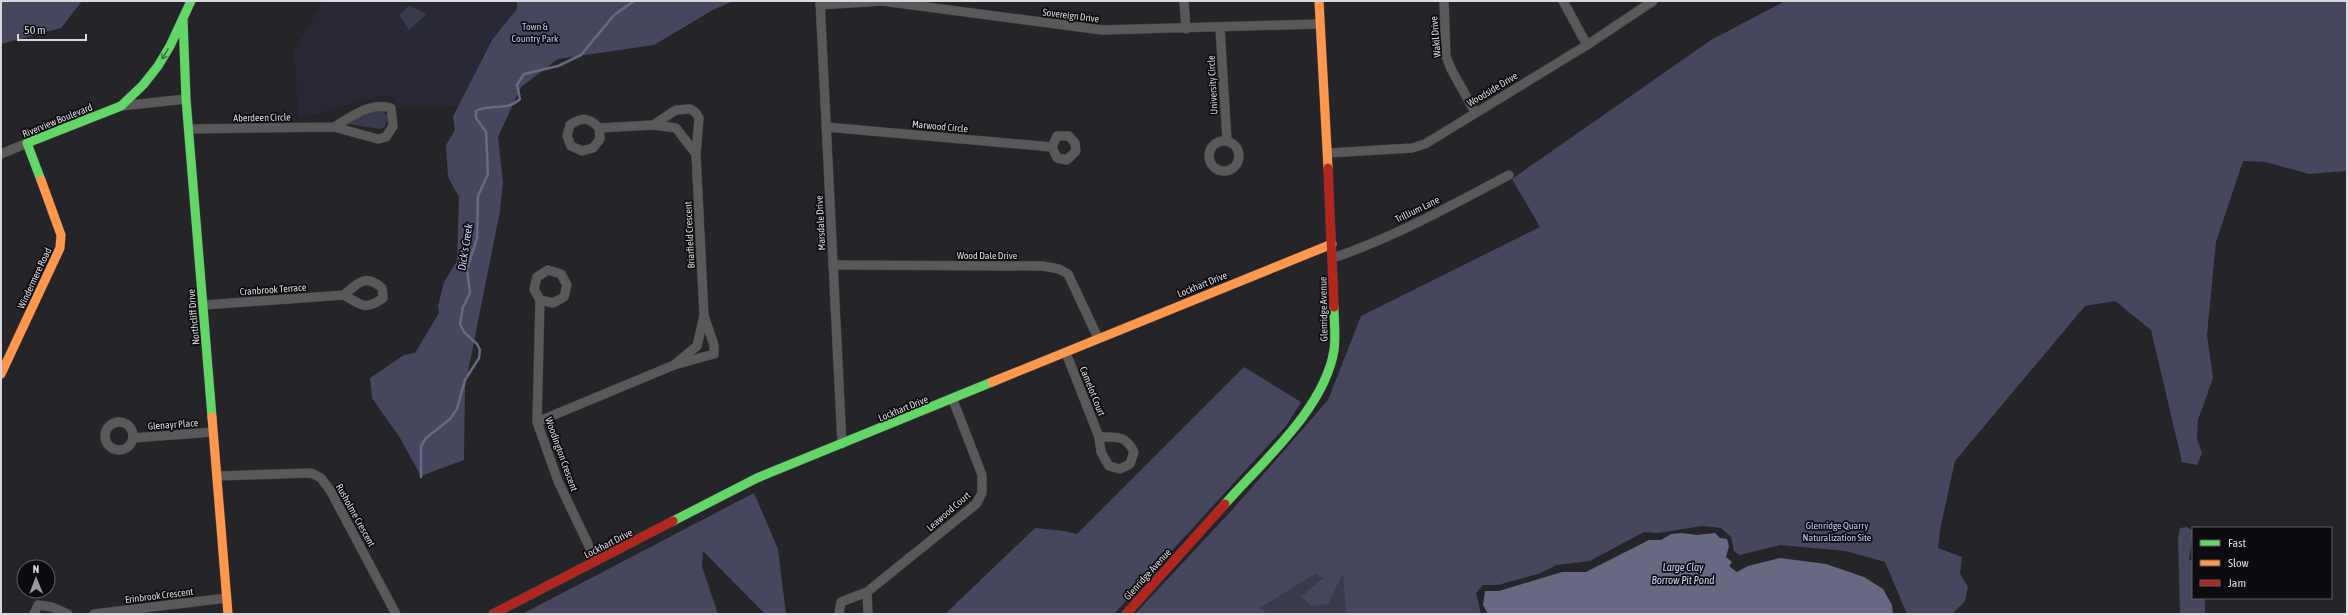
<svg xmlns="http://www.w3.org/2000/svg" width="2348" height="615" font-family="'Asap Condensed',sans-serif">
<rect width="100%" height="100%" fill="#242429"/>
<path fill="#282836" d="M322,1H517V9L458,107H397L393,97L380,96L298,119L294,50Z"/>
<g fill="#393a4b">
<path d="M409,6L427,14L409,30L399,15Z"/>
<path d="M376,110L383,111L388,117L385,127L380,129L348,124V121Z"/>
<path d="M1350,528L1352,614H1229Z"/>
</g>
<g fill="#46475f">
<path d="M1,1H82L61,28L1,44Z"/>
<path d="M517,1H733L711,11L654,45L558,59L521,87L498,137L503,182L500,211L465,387L464,460L421,476L400,438L372,398L370,378L404,355L415,353L439,313L438,306L444,282L457,261L459,197L448,177L446,145L455,130L453,117L492,40L517,9Z"/>
<path d="M1785,1H2347V171L2309,174L2266,162L2243,161L2216,242L2207,335L2213,378L2198,420L2197,439L2202,453L2197,465L2182,462L2151,330L2115,301L2085,306L1955,461L1940,530L1938,548L1962,557L1960,574L1968,587L1965,601L1952,614H1907L1885,562L1846,551L1780,545L1740,555L1734,551L1731,537L1721,528L1702,526L1658,533L1644,532L1590,561L1557,565L1538,574L1498,585H1483L1476,593L1481,614H1346L1343,573L1328,604L1312,606L1301,597L1323,578L1315,574L1260,608L1268,614H1135L1233,509L1328,400L1361,316L1540,227L1512,179L1711,40Z"/>
<path d="M1244,367L1301,402L1286,426L1114,614H945L1035,528L1064,531L1077,534Z"/>
<path d="M754,493L778,549L786,614H765L703,551L702,567L718,614H522Z"/>
<path d="M2187,527L2193,531L2189,560L2193,561V598H2205V614H2180L2178,539L2180,528Z"/>
</g>
<path fill="#676983" d="M1682,533L1697,535L1715,533L1720,538L1727,539L1729,546L1726,557L1732,562L1729,566L1737,572L1748,566L1780,558L1826,564L1864,577L1883,589L1892,605L1893,614H1488L1483,605L1485,591H1499L1562,572H1586L1649,540H1661L1671,534Z"/>
<g fill="none" stroke-linecap="round" stroke-linejoin="round">
<path stroke="#676983" stroke-width="2.5" d="M421,477V446L426,438L450,419L457,409L465,380L479,358L480,350L477,344L464,332L460,324L463,307L470,293L467,269L477,238L478,196L488,174L486,132L476,118V111C490,103 507,112 520,99L517,85L524,74L558,66L581,55L614,15L634,1"/>
<defs>
<g id="street">
<path d="M820,1L842,444"/>
<path d="M1184,1L1186,29"/>
<path d="M1444,1L1446,56L1451,69L1475,112"/>
<path d="M1563,1L1587,45"/>
<path d="M820,5L882,1L1102,30L1320,24"/>
<path d="M1220,28L1227,140"/>
<path d="M121,106L186,99"/>
<path d="M653,125L676,110L690,109L695,112L699,118L696,154L704,316L697,346L674,365"/>
<path d="M826,127L1052,147L1057,136H1069L1075,143L1076,151L1067,160L1057,158L1052,147"/>
<path d="M599,128L600,139L593,148L582,151L571,146L567,136L570,125C582,117 589,117 599,128L653,125L676,128L696,154"/>
<path d="M189,129L334,127L378,139L386,137L393,126L391,108C369,102 353,116 334,127"/>
<circle cx="1224" cy="156" r="15"/>
<path d="M1328,153L1412,148L1425,144L1587,45L1653,1"/>
<path d="M1,154L27,143"/>
<path d="M1333,258C1395,237 1452,205 1509,175"/>
<path d="M833,265L1043,266L1059,269L1068,274L1098,338"/>
<path d="M540,300L553,303L564,297L567,285L561,274L548,270L537,277L534,289L540,300L537,422L558,481L596,561"/>
<path d="M204,305L344,295C361,305 365,311 383,298L382,288C365,273 358,283 344,295"/>
<path d="M1066,353L1099,437L1101,452L1109,466L1120,469L1130,464L1134,452C1125,435 1118,437 1099,437"/>
<circle cx="119" cy="436" r="14"/>
<path d="M537,422L674,365L714,354V345L704,316"/>
<path d="M133,438L213,432"/>
<path d="M218,476L311,473L321,478L330,490L396,614"/>
<path d="M867,592L868,614"/>
<path d="M34,614L38,605L52,607L68,614"/>
<path d="M94,614L227,598"/>
<path d="M839,614L841,602L867,592L976,504L982,493V475L953,400"/>
</g>
<g id="fast">
<path d="M183,19L186,99L212,417"/>
<path d="M41,180L27,143L121,106L143,85L158,66L170,46L191,1"/>
<path d="M1225,504C1263,461 1325,408 1334,350C1336,337 1334,321 1334,307"/>
<path d="M673,521L757,478L992,382"/>
</g>
<g id="slow">
<path d="M1319,1L1328,168"/>
<path d="M1,374L60,248L61,235L41,180"/>
<path d="M992,382L1332,244"/>
<path d="M212,417L228,614"/>
</g>
<g id="jam">
<path d="M1328,168L1334,307"/>
<path d="M493,614L673,521"/>
<path d="M1126,614L1225,504"/>
</g>
</defs>
<use href="#street" stroke="#3e3e41" stroke-width="10"/>
<use href="#fast" stroke="#3e3e41" stroke-width="10"/>
<use href="#slow" stroke="#3e3e41" stroke-width="10"/>
<use href="#jam" stroke="#3e3e41" stroke-width="10"/>
<use href="#street" stroke="#59595a" stroke-width="9"/>
<use href="#fast" stroke="#63d668" stroke-width="9"/>
<use href="#slow" stroke="#ff974d" stroke-width="9"/>
<use href="#jam" stroke="#b3261e" stroke-width="9"/>
</g>
<defs><path id="oneway-shaft" d="M-6 0H5M1.5-3L5.5 0L1.5 3" fill="none" stroke-width="1.6" stroke-linecap="round" stroke-linejoin="round"/></defs>
<use stroke="#3c7b40" href="#oneway-shaft" transform="translate(165 54) rotate(121)"/>
<g text-anchor="middle" stroke-width="3.5" stroke-linejoin="round" paint-order="stroke">
<g font-size="10" fill="#d8d8de" stroke="#0c0c10">
<text transform="translate(1071 15) rotate(7)" y="4">Sovereign Drive</text>
<text transform="translate(1435 37) rotate(-95)" y="4">Wakil Drive</text>
<text transform="translate(1212 85) rotate(-93)" y="4">University Circle</text>
<text transform="translate(1492 89) rotate(-31)" y="4">Woodside Drive</text>
<text transform="translate(262 117) rotate(-1)" y="4">Aberdeen Circle</text>
<text transform="translate(57 120) rotate(-22)" y="4">Riverview Boulevard</text>
<text transform="translate(940 126) rotate(5)" y="4">Marwood Circle</text>
<text transform="translate(1417 209) rotate(-26)" y="4">Trillium Lane</text>
<text transform="translate(820 223) rotate(-93)" y="4">Marsdale Drive</text>
<text transform="translate(689 235) rotate(-93)" y="4">Briarfield Crescent</text>
<text x="987" y="259">Wood Dale Drive</text>
<text transform="translate(34 278) rotate(-65)" y="4">Windermere Road</text>
<text transform="translate(1202 284) rotate(-22)" y="4">Lockhart Drive</text>
<text transform="translate(273 289) rotate(-4)" y="4">Cranbrook Terrace</text>
<text transform="translate(1323 309) rotate(-91)" y="4">Glenridge Avenue</text>
<text transform="translate(193 317) rotate(-95)" y="4">Northcliff Drive</text>
<text transform="translate(1093 391) rotate(68)" y="4">Camelot Court</text>
<text transform="translate(903 408) rotate(-22)" y="4">Lockhart Drive</text>
<text transform="translate(173 424) rotate(-4)" y="4">Glenayr Place</text>
<text transform="translate(562 454) rotate(70)" y="4">Woodington Crescent</text>
<text transform="translate(948 511) rotate(-41)" y="4">Leawood Court</text>
<text transform="translate(356 515) rotate(61)" y="4">Rusholme Crescent</text>
<text transform="translate(608 543) rotate(-27)" y="4">Lockhart Drive</text>
<text transform="translate(1147 574) rotate(-48)" y="4">Glenridge Avenue</text>
<text transform="translate(159 595) rotate(-7)" y="4">Erinbrook Crescent</text>
</g>
<g font-size="10" fill="#c2c3f9" stroke="#0c0c10">
<text x="535" y="30">Town &amp;<tspan x="535" dy="12">Country Park</tspan></text>
<text x="1837" y="529">Glenridge Quarry<tspan x="1837" dy="12">Naturalization Site</tspan></text>
</g>
<g font-size="11" font-style="italic" fill="#cfd1fd" stroke="#0c0c10">
<text transform="translate(465 247) rotate(-81)" y="4">Dick's Creek</text>
<text x="1683" y="571">Large Clay<tspan x="1683" dy="13">Borrow Pit Pond</tspan></text>
</g>
</g>
<rect width="2348" height="615" fill="none" stroke="#d8d8de" stroke-width="4"/>
<rect x="2192" y="527" width="140" height="72" fill="#0c0c10" stroke="#5e5e62"/>
<rect x="2200" y="540" width="20" height="6" fill="#63d668" stroke="#5e5e62"/>
<text x="2228" y="547" font-size="12" fill="#d8d8de">Fast</text>
<rect x="2200" y="560" width="20" height="6" fill="#ff974d" stroke="#5e5e62"/>
<text x="2228" y="567" font-size="12" fill="#d8d8de">Slow</text>
<rect x="2200" y="580" width="20" height="6" fill="#b3261e" stroke="#5e5e62"/>
<text x="2228" y="587" font-size="12" fill="#d8d8de">Jam</text>
<g transform="translate(36 579) rotate(359)"><circle r="19" fill="#0c0c10" stroke="#5e5e62"/>
<path d="M0-3L7 15L0 10L-7 15Z" fill="#99999f"/>
<text y="-6" font-size="11" font-weight="bold" text-anchor="middle" fill="#d8d8de">N</text>
</g>
<path d="M18 34v6h68v-6" fill="none" stroke="#d8d8de" stroke-width="2"/>
<text x="24" y="34" font-size="12" fill="#d8d8de" stroke="#0c0c10" stroke-width="3" paint-order="stroke">50 m</text>
</svg>
